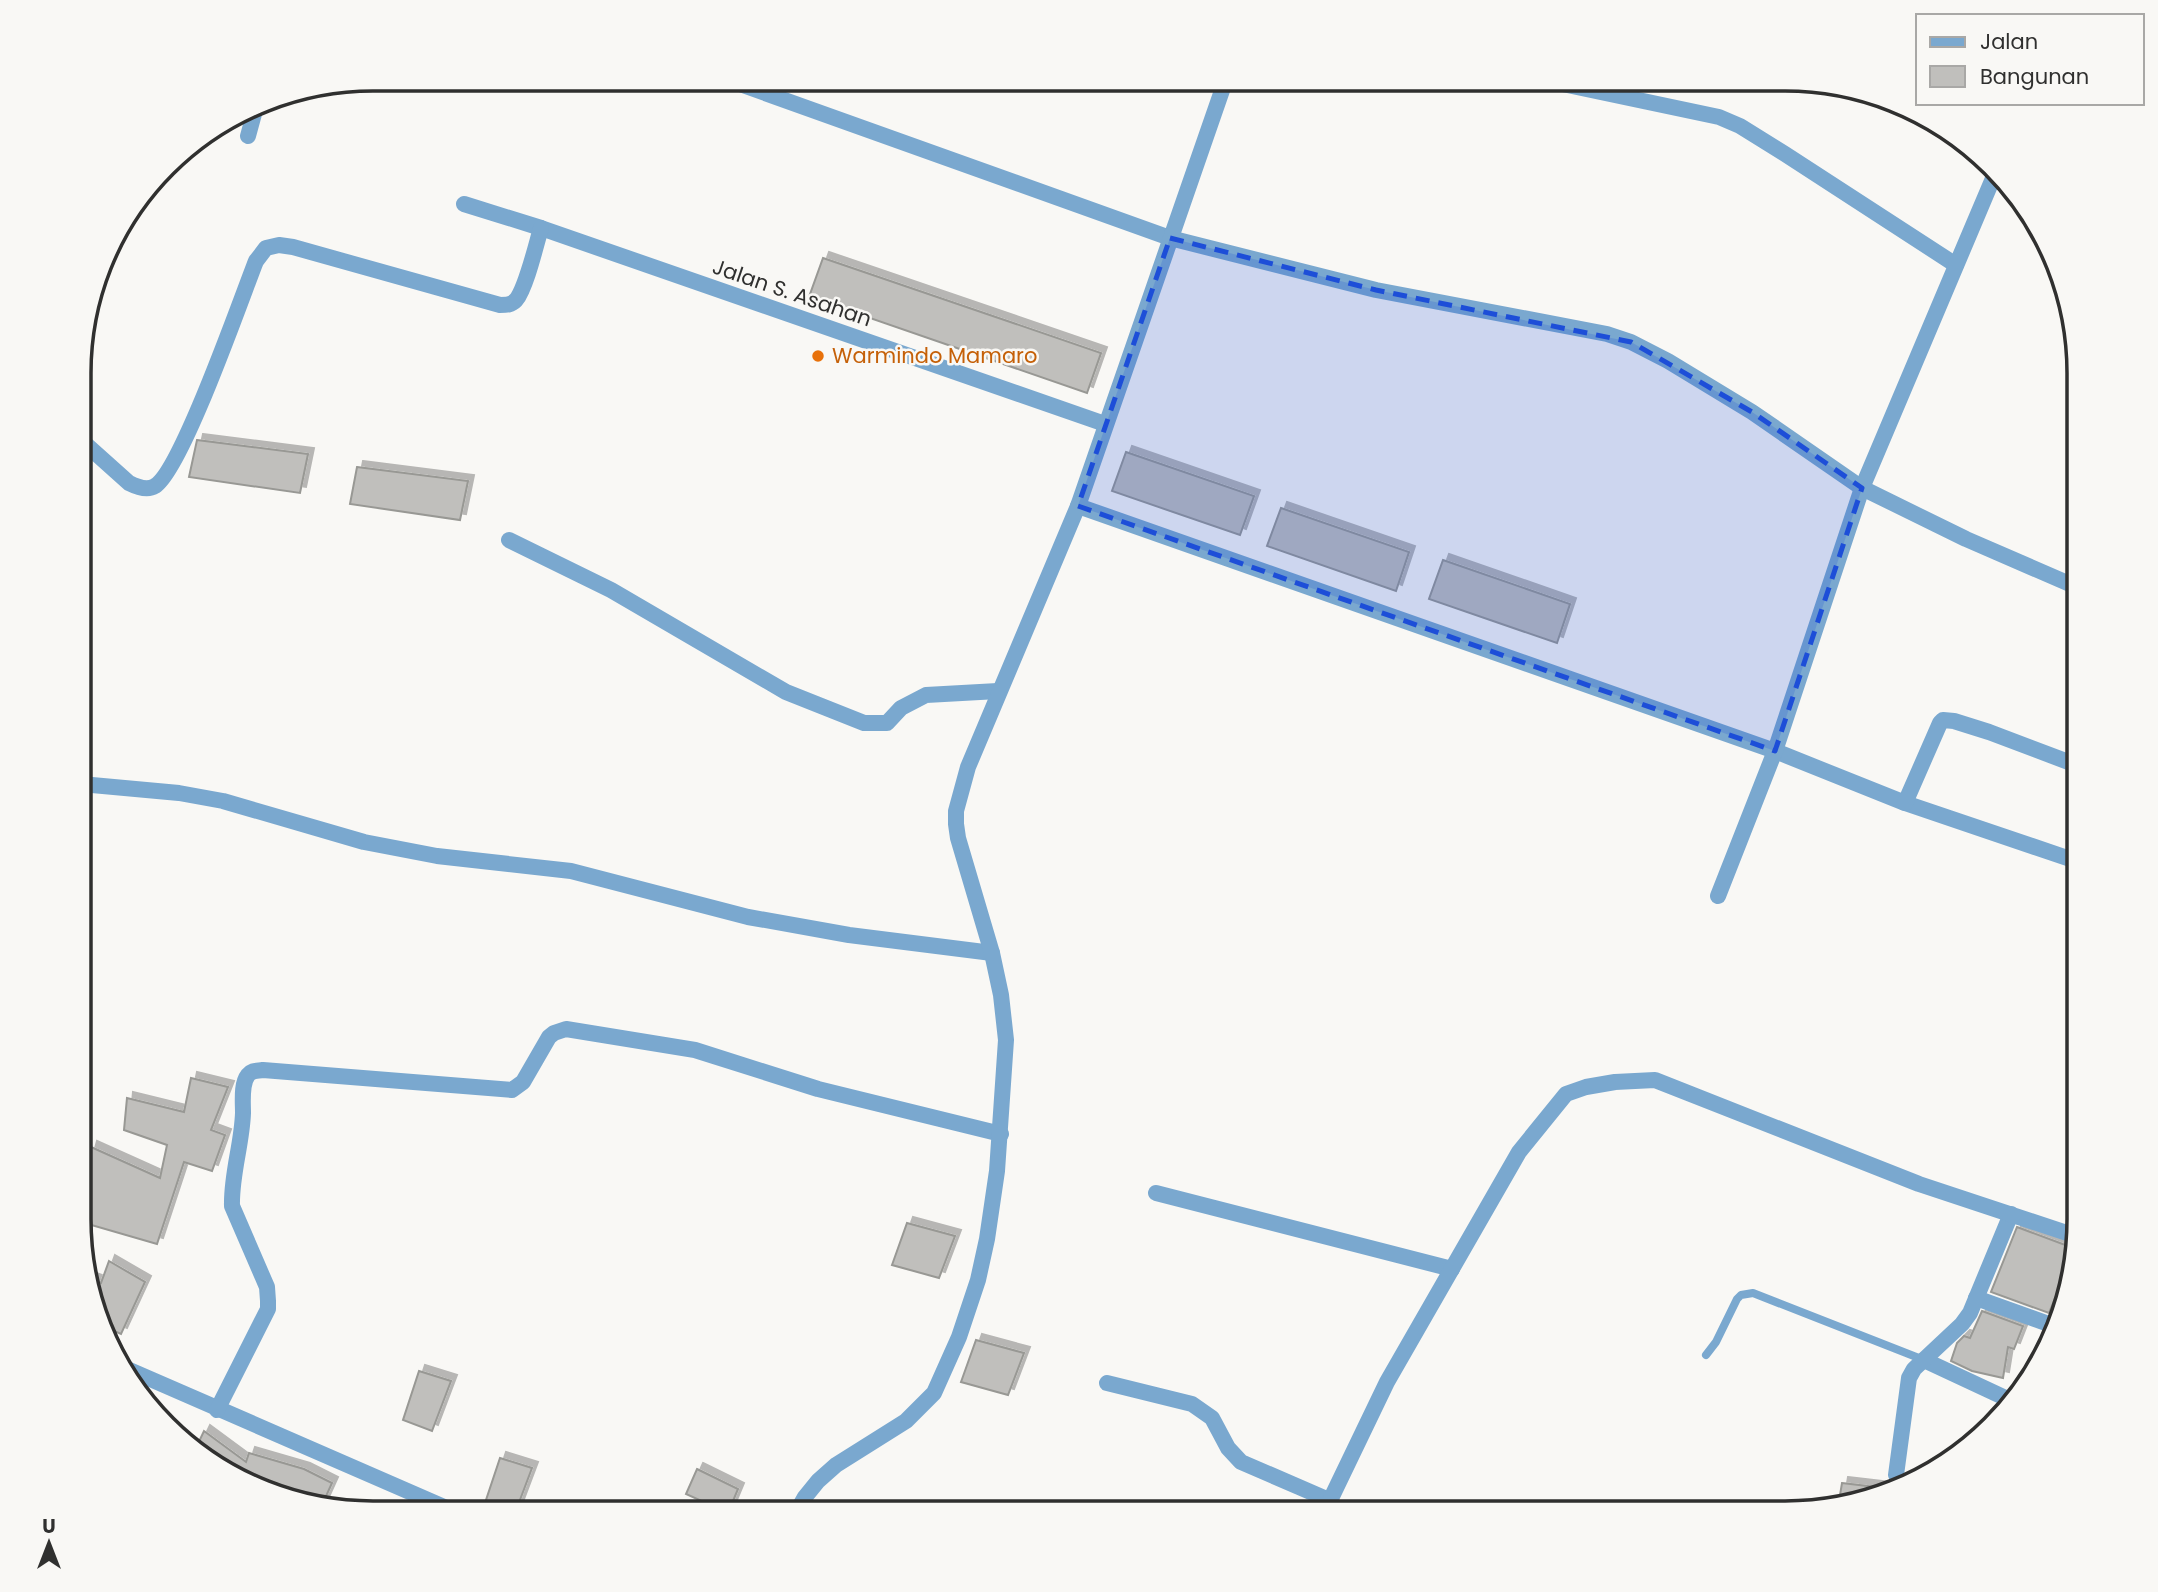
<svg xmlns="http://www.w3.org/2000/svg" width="2158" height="1592" font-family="Poppins,sans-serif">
<defs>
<filter id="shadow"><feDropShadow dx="6" dy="-6" stdDeviation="0" flood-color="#0004"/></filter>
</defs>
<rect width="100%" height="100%" fill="#f9f8f5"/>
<g fill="#c0bfbc" stroke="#989894" stroke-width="2" filter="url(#shadow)">
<path d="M823,258L1101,353L1087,393L809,297Z"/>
<path d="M197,440L308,454L300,493L189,477Z"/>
<path d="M1126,452L1254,496L1240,535L1112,491Z"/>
<path d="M357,467L468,481L460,520L350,504Z"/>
<path d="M1281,508L1409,552L1396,591L1267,546Z"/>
<path d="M1443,560L1570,604L1557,643L1429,599Z"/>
<path d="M191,1078L228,1087L211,1130L225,1135L212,1171L184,1162L157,1244L81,1222V1185L91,1147L160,1178L167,1145L124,1130L127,1098L184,1112Z"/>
<path d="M907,1223L955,1236L939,1278L892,1265Z"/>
<path d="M2017,1227L2076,1249L2066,1299L2056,1296L2049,1313L1991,1292Z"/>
<path d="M109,1261L145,1282L121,1334L105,1327L88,1278L101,1283Z"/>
<path d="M1982,1311L2023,1326L2014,1349L2008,1347L2003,1378L1972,1371L1951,1361L1957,1343L1964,1336L1970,1338Z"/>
<path d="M976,1340L1024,1353L1008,1395L961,1382Z"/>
<path d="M419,1371L451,1381L432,1431L403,1420Z"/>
<path d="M204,1431L246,1462L249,1453L304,1469L332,1483L322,1505L261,1491L194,1452Z"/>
<path d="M500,1458L532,1468L515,1513H501L484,1506Z"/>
<path d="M697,1469L738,1489L728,1513L686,1494Z"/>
<path d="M1842,1483L1884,1488V1490L1839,1501Z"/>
</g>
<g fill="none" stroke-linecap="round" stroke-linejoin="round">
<path stroke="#7aa8cf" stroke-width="8" d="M1706,1355L1716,1342L1737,1299L1741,1295L1753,1293L1924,1360"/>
<g stroke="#7aa8cf" stroke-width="16">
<path d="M726,79L1170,238L1376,290L1607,334L1631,342L1668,361L1752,412L1862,488L1966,539L2079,588"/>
<path d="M1539,79L1719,117L1740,126L1785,154L1956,265"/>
<path d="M248,136L257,103"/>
<path d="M464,204L541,228L1105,424"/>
<path d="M81,440L129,483C137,487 147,491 155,486C181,471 241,299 256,261L266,248L279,245L293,247L500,305C507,305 511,305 516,300C526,288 536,245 541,228"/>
<path d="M1078,506L1775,751L1905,803L2079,862"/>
<path d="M509,540L611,590L786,692L864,723H887L901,708L926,695L998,691"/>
<path d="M81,784L179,793L223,801L364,842L437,856L571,871L748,917L849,935L992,953"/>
<path d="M1905,803L1940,723L1943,720L1954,721L1989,732L2079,766"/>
<path d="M1718,896L1775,751L1862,488L1994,176"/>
<path d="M1156,1193L1452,1269"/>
<path d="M1976,1298L2057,1327"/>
<path d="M1924,1360L2014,1402"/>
<path d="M118,1365L458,1513"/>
<path d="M1107,1383L1192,1404L1212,1418L1228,1448L1241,1462L1329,1500"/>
<path d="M217,1410L268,1309V1301L267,1287L232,1206C231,1175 242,1144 243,1113C243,1101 241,1084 248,1075C252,1070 257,1071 263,1070L512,1090L523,1082L549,1037L554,1033L566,1029L695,1050L818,1089L1001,1134"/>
<path d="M1896,1475L1909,1378L1914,1369L1962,1324L1970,1313L2011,1214"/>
<path d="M796,1513L805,1497L818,1481L836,1465L906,1421L934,1393L959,1337L978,1280L987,1239L997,1171L1006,1040L1001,995L992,953L958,838L956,824V811L968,767L1078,506L1226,79"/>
<path d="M1324,1513L1387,1382L1519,1152L1566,1094L1586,1087L1615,1082L1655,1080L1919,1184L2079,1237"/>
</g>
</g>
<path fill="#1d4ed8" fill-opacity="0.2" stroke="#1d4ed8" stroke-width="5" stroke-dasharray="14 9" stroke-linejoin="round" d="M1170,238L1376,290L1631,342L1752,412L1862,488L1775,751L1078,506Z"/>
<circle fill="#e8710a" stroke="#f9f8f5" stroke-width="2.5" cx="818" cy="356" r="7"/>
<g text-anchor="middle" stroke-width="5" stroke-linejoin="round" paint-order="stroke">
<g font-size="21" fill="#30302f" stroke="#f9f8f5">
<text transform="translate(792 293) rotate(19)" y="7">Jalan S. Asahan</text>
</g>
<g font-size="21" fill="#c56008" stroke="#f9f8f5" text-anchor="start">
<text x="832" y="363">Warmindo Mamaro</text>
</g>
</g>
<path d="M0 0H2158V1592H0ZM373 91H1785A282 282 0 0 1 2067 373V1219A282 282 0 0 1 1785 1501H373A282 282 0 0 1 91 1219V373A282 282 0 0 1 373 91Z" fill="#f9f8f5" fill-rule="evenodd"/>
<path fill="none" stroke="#30302f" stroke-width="3.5" d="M373 91H1785A282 282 0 0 1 2067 373V1219A282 282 0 0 1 1785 1501H373A282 282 0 0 1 91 1219V373A282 282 0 0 1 373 91Z"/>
<rect x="1916" y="14" width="228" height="91" fill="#f9f8f5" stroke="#a9a8a6" stroke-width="2"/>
<rect x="1930" y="37" width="35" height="10" fill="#7aa8cf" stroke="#a9a8a6" stroke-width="2"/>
<text x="1980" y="49" font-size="21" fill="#30302f">Jalan</text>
<rect x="1930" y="66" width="35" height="21" fill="#c0bfbc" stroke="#a9a8a6" stroke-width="2"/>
<text x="1980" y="84" font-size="21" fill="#30302f">Bangunan</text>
<g transform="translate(49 1543)" stroke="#f9f8f5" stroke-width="5" paint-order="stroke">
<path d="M0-5L12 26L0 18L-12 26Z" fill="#30302f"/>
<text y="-10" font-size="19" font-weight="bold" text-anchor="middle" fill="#30302f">U</text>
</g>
</svg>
